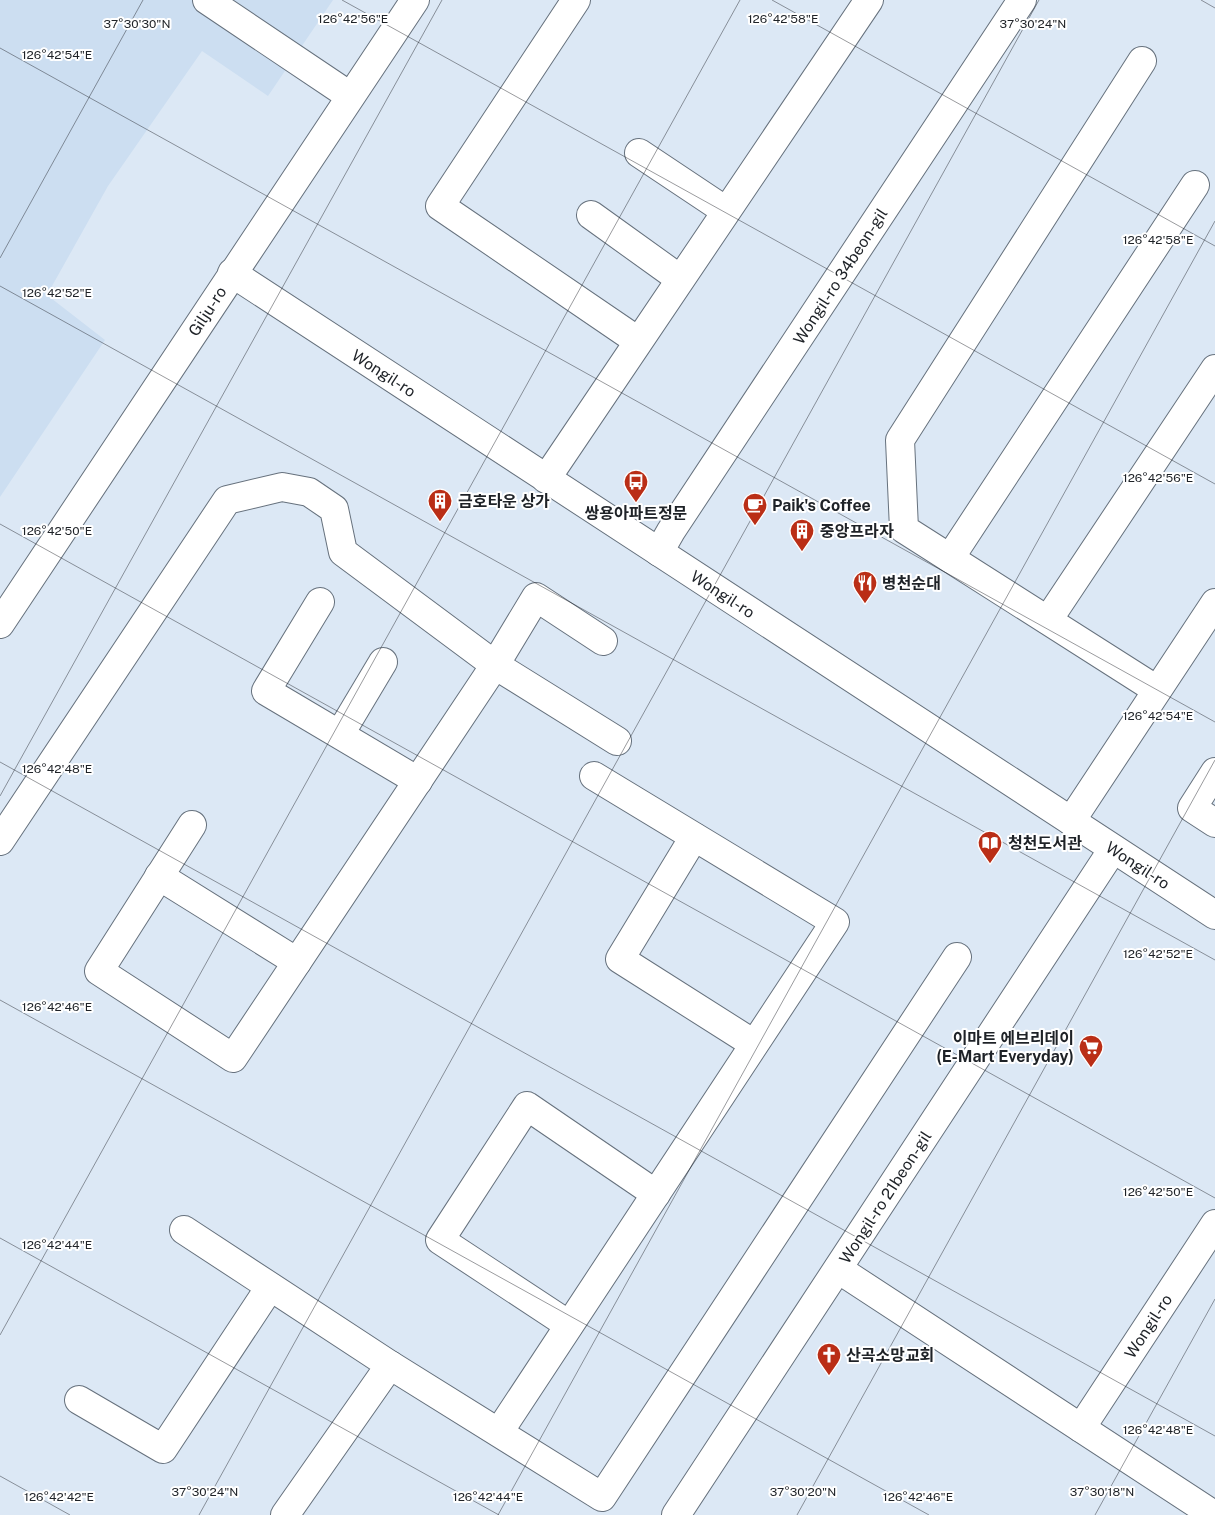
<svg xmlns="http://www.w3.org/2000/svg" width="1215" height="1515" font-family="'Public Sans','Noto Sans KR',sans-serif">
<rect width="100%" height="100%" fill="#dce8f5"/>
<path fill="#ccdef1" d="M0,0H333L268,96L202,51L108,186L47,295L105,340L0,497Z"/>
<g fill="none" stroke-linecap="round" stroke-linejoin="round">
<defs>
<g id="minor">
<path d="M207,0L350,96"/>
<path d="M576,0L440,206L638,341"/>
<path d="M1142,61L900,440L904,529L1157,690"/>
<path d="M639,153L726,211"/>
<path d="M591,215L680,279"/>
<path d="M232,273L1215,915"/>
<path d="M546,479L869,0"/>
<path d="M659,552L671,531L1022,0"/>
<path d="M950,558L1195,185"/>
<path d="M320,602L266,691L418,781"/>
<path d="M1048,620L1215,369"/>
<path d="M340,734L383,662"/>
<path d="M1215,772L1192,808L1215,823"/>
<path d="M1071,821L1215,603"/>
<path d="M192,825L99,971L233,1058L495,665L536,597L603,641"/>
<path d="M694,837L620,959L754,1044"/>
<path d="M0,841L227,500L282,487L309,492L334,509L343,552L495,665L617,741"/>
<path d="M159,876L297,962"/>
<path d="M184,1230L390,1365L285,1515"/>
<path d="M838,1269L1214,1515"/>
<path d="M569,1325L440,1240L527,1106L656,1194"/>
<path d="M390,1365L602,1497L957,957"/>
<path d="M79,1400L163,1449L270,1287"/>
<path d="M1081,1428L1215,1224"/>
<path d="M499,1432L835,922L594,776"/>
<path d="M676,1515L1113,849"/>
</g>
<path id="major" d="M0,624L415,0"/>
</defs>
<use href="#minor" stroke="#66717d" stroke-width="30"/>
<use href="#major" stroke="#66717d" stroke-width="30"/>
<use href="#minor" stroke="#fff" stroke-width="28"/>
<use href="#major" stroke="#fff" stroke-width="28"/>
</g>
<path fill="none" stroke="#1e2227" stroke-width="1" stroke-opacity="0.45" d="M342,0L1215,484M772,0L1215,246M1201,0L1215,8M0,48L1215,722M0,258L143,0M0,286L1215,960M0,524L1215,1198M0,762L1215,1436M0,796L442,0M0,1000L929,1515M0,1238L499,1515M0,1335L740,0M0,1476L70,1515M199,1515L1039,0M498,1515L1215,221M797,1515L1215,760M1095,1515L1215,1299"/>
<defs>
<symbol id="bus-pin" viewBox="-11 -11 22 30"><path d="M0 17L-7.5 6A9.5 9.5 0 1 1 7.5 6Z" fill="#ba2e16" stroke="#fff"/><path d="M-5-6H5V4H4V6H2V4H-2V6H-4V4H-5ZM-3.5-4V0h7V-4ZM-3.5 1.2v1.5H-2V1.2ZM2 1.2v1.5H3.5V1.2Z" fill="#fff"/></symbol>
<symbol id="building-pin" viewBox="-11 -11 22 30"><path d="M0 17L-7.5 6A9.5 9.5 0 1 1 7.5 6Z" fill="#ba2e16" stroke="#fff"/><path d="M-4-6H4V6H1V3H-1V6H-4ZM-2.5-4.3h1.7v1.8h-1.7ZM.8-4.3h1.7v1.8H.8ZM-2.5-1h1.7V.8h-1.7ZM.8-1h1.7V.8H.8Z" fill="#fff"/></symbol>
<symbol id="cafe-pin" viewBox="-11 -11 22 30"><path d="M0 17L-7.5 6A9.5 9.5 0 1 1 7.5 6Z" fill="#ba2e16" stroke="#fff"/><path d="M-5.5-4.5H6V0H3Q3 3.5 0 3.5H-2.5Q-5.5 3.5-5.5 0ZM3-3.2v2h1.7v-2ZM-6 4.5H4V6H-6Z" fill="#fff"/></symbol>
<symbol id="restaurant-pin" viewBox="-11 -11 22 30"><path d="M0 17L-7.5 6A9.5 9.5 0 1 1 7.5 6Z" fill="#ba2e16" stroke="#fff"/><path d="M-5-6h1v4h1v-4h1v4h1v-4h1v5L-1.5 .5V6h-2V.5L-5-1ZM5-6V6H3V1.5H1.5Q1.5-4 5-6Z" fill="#fff"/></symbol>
<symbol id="library-pin" viewBox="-11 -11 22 30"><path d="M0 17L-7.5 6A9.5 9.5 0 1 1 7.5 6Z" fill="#ba2e16" stroke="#fff"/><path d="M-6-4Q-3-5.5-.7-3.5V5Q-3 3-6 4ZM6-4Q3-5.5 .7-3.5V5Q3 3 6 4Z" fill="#fff"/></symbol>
<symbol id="supermarket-pin" viewBox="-11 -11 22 30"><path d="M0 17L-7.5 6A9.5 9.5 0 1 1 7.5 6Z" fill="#ba2e16" stroke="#fff"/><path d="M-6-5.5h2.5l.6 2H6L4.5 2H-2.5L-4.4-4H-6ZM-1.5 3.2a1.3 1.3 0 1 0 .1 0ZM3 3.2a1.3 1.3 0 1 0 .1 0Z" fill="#fff"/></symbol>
<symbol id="church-pin" viewBox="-11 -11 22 30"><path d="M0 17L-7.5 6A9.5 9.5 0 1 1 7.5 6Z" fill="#ba2e16" stroke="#fff"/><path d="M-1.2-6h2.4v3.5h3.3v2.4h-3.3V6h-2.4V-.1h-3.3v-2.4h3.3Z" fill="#fff"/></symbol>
</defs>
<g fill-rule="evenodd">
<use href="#bus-pin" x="622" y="468" width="28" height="38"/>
<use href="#building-pin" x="426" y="487" width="28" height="38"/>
<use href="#cafe-pin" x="741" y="491" width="28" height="38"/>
<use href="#building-pin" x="788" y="517" width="28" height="38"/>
<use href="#restaurant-pin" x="851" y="569" width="28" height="38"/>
<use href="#library-pin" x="976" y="829" width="28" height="38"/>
<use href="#supermarket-pin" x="1077" y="1033" width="28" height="38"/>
<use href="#church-pin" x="815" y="1341" width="28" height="38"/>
</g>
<g text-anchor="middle" stroke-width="4" stroke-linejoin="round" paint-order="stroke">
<g font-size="16" fill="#1e2227" stroke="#fff">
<text transform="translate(840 276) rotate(-57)" y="6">Wongil-ro 34beon-gil</text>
<text transform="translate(207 311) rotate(-57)" y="6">Gilju-ro</text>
<text transform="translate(384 373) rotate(33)" y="6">Wongil-ro</text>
<text transform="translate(723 594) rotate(33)" y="6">Wongil-ro</text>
<text transform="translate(1138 865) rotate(33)" y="6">Wongil-ro</text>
<text transform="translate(885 1197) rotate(-57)" y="6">Wongil-ro 21beon-gil</text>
<text transform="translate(1148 1326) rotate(-57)" y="6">Wongil-ro</text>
</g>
<g font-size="16" font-weight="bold" fill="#1e2227" stroke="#fff" text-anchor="start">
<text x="458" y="507">금호타운 상가</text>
<text x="772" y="511">Paik's Coffee</text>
<text x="636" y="519" text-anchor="middle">쌍용아파트정문</text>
<text x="820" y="537">중앙프라자</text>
<text x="882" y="589">병천순대</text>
<text x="1008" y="849">청천도서관</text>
<text x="1074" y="1044" text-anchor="end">이마트 에브리데이<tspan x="1074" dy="18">(E-Mart Everyday)</tspan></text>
<text x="846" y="1361">산곡소망교회</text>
</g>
</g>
<g font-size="12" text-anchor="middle" fill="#1e2227" stroke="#fff" stroke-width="4" stroke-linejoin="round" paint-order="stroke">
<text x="353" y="23">126°42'56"E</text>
<text x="783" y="23">126°42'58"E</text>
<text x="137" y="28">37°30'30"N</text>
<text x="1033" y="28">37°30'24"N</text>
<text x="57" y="59">126°42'54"E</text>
<text x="1158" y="244">126°42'58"E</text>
<text x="57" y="297">126°42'52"E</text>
<text x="1158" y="482">126°42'56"E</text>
<text x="57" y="535">126°42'50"E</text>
<text x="1158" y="720">126°42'54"E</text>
<text x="57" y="773">126°42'48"E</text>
<text x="1158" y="958">126°42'52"E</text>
<text x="57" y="1011">126°42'46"E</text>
<text x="1158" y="1196">126°42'50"E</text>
<text x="57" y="1249">126°42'44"E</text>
<text x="1158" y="1434">126°42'48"E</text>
<text x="205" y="1496">37°30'24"N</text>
<text x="803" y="1496">37°30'20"N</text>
<text x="1102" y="1496">37°30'18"N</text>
<text x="59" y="1501">126°42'42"E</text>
<text x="488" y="1501">126°42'44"E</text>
<text x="918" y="1501">126°42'46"E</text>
</g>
</svg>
